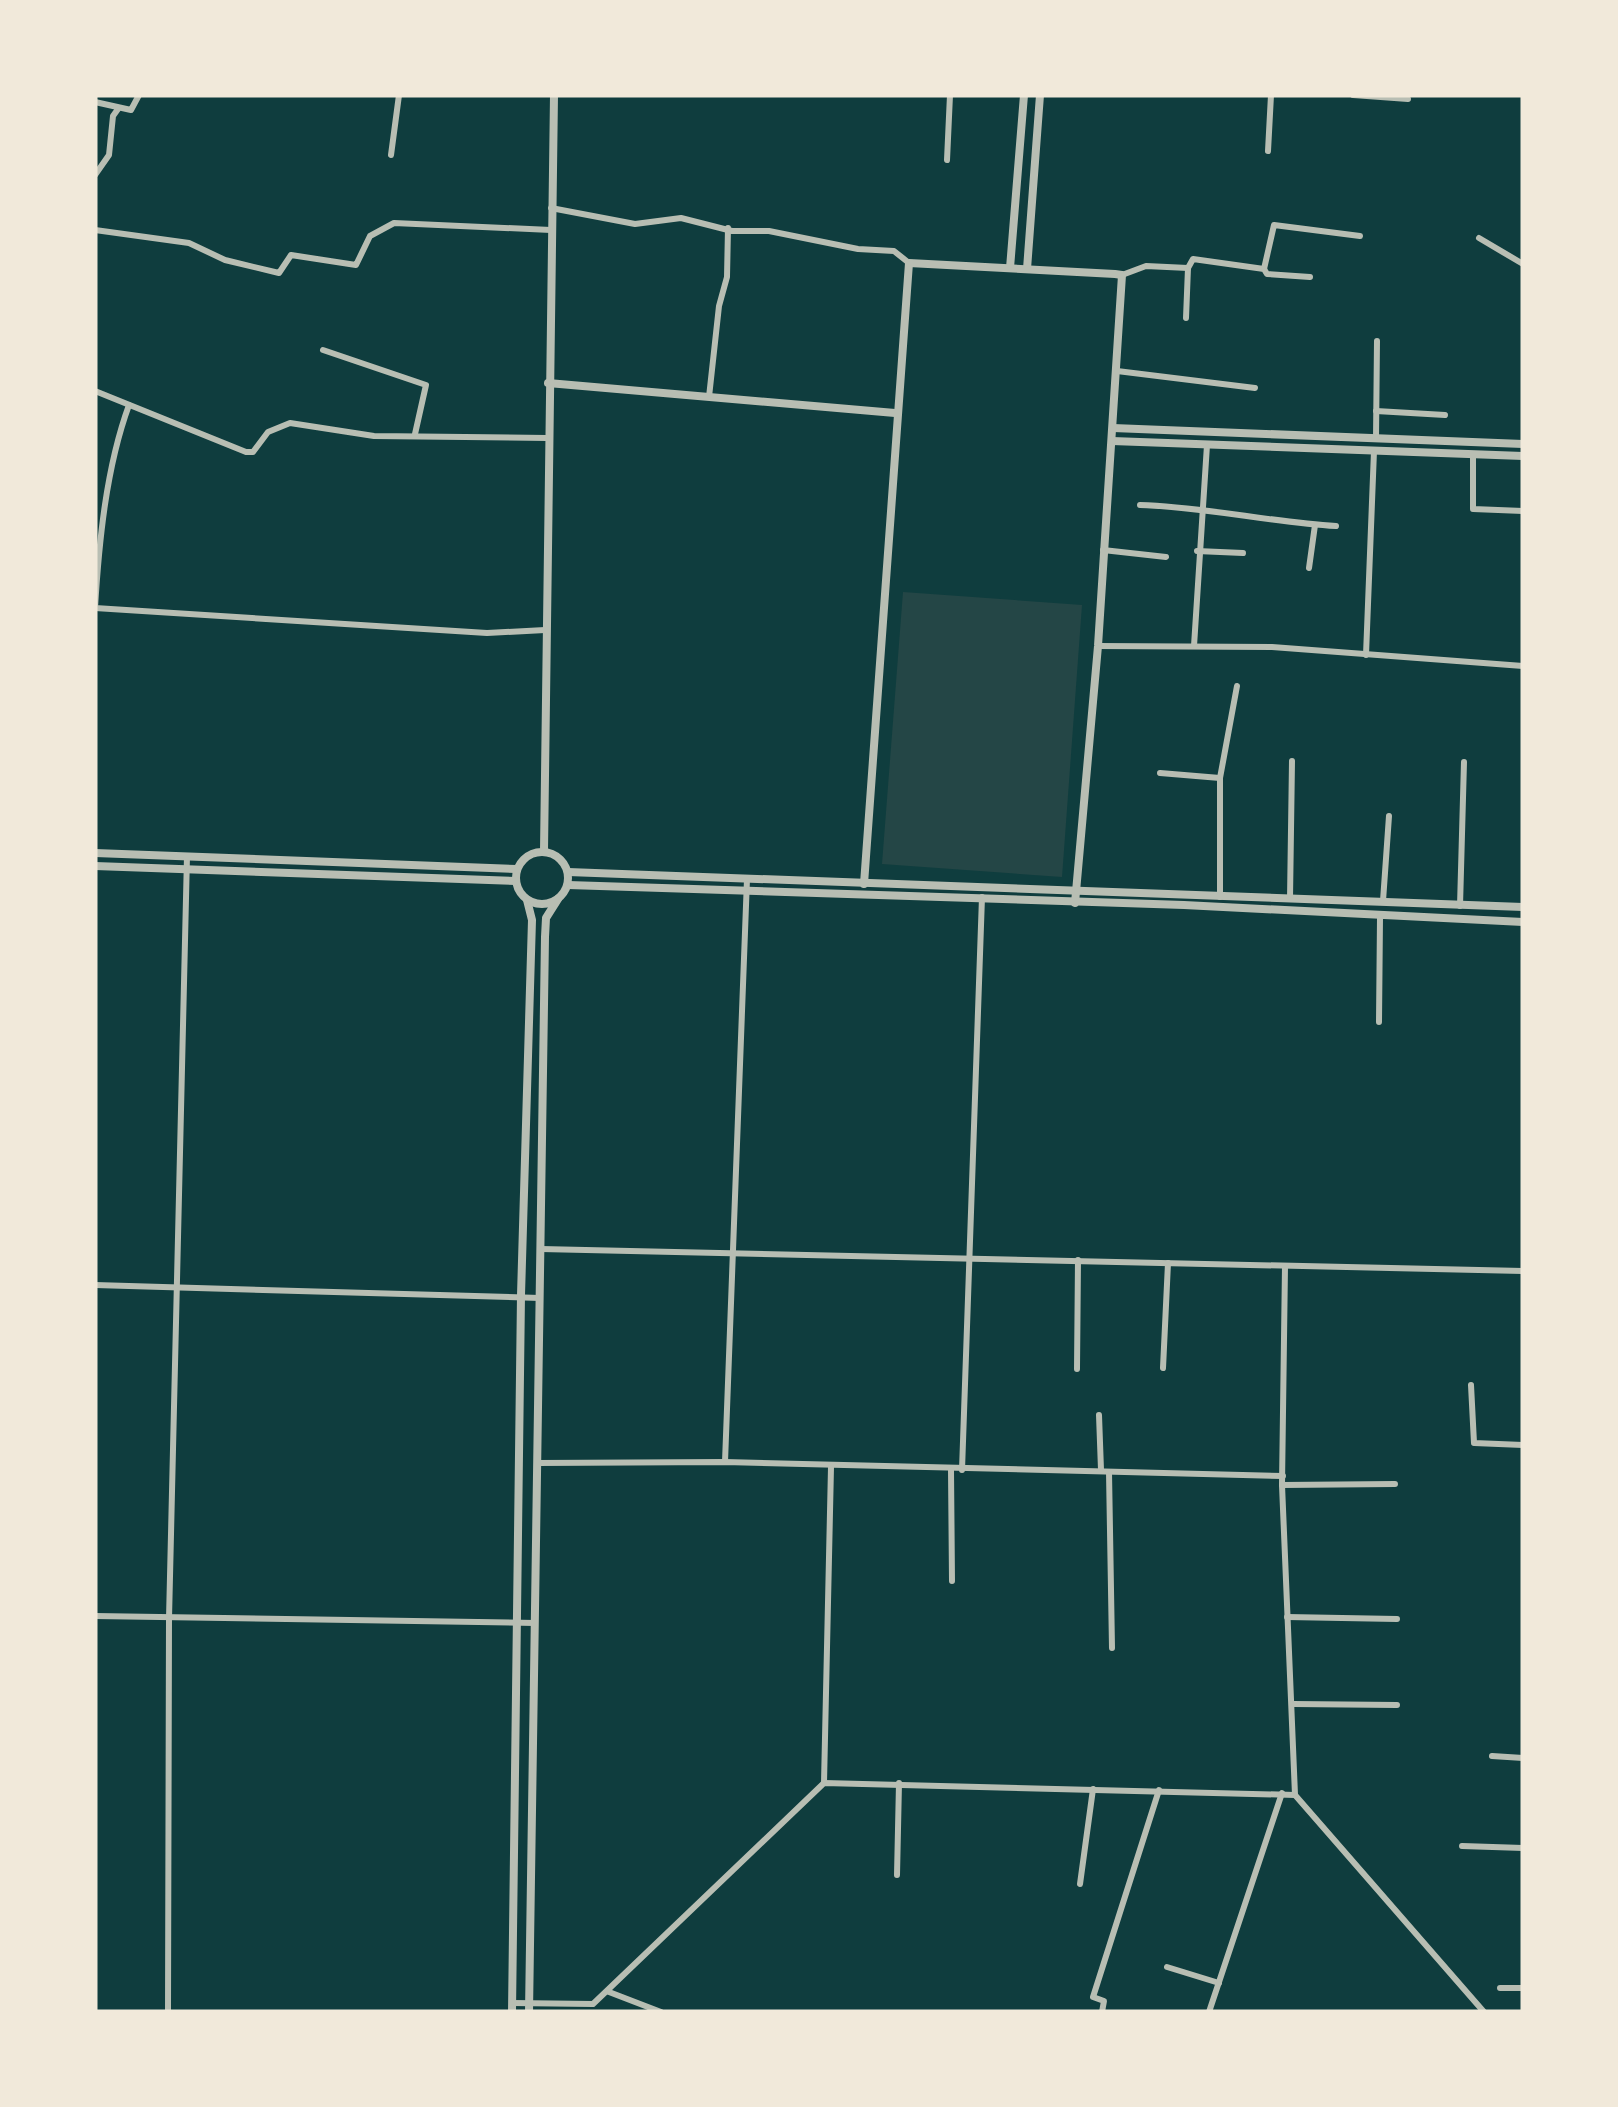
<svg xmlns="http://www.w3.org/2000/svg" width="1618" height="2107" font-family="'Golos Text',sans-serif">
<rect width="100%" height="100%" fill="#0f3d3e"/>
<path fill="#244646" d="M903,592L1082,605L1062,877L882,864Z"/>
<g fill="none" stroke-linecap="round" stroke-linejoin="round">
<g stroke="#b8beb3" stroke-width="6">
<path d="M1353,95L1408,99"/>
<path d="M95,102L131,110L139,95"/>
<path d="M1268,151L1271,95"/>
<path d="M391,155L399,95"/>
<path d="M947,160L950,95"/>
<path d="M95,175L109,155L113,116L118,109"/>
<path d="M551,208L635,224L681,218L732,231H769L858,249L894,251L909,263"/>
<path d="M95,230L189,243L225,260L279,273L291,255L356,265L370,236L394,223L551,230"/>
<path d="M1479,238L1523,264"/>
<path d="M1264,269L1274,225L1360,236"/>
<path d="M1122,275L1146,266L1188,268"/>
<path d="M1186,318L1188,268L1193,259L1264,269L1267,274L1310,277"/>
<path d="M323,350L426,385L415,434"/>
<path d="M1117,371L1255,388"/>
<path d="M95,391L246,452H253L268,432L290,423L374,436L547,438"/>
<path d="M709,397L719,306L727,277L728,228"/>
<path d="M129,405C106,468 99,542 95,608L487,633L545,630"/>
<path d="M1376,411L1445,415"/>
<path d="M1376,438L1377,341"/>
<path d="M1473,455V509L1523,511"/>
<path d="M1140,505C1206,507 1269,522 1336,526"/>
<path d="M1103,550L1166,557"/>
<path d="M1197,551L1243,553"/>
<path d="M1309,568L1315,525"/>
<path d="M1098,646L1272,647L1523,666"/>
<path d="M1194,646L1207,445"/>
<path d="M1366,655L1374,451"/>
<path d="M1160,773L1220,778"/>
<path d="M1220,897V778L1237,686"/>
<path d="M1290,899L1292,761"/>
<path d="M1383,901L1389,816"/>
<path d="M1460,906L1464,762"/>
<path d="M1379,1022L1380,918"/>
<path d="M541,1249L1523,1271"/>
<path d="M1285,1266L1282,1485L1295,1795L1484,2012"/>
<path d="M95,1285L540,1298"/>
<path d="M1163,1368L1168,1263"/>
<path d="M1077,1369L1078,1260"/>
<path d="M1471,1385L1474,1443L1523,1445"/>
<path d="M1099,1415L1101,1470"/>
<path d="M725,1462L747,879"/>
<path d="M537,1463L725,1462L1283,1476"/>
<path d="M951,1470L952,1581"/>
<path d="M962,1470L982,897"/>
<path d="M1109,1472L1112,1648"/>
<path d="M1282,1485L1395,1484"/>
<path d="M95,1616L535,1623"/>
<path d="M1287,1617L1397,1619"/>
<path d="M1293,1704L1397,1705"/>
<path d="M1492,1756L1523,1758"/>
<path d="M824,1783L831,1467"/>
<path d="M1462,1846L1523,1848"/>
<path d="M897,1875L899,1783"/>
<path d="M1080,1884L1093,1789"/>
<path d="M1167,1967L1219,1983"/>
<path d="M1500,1988H1523"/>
<path d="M609,1992L661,2012"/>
<path d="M512,2003L593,2004L824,1783L1295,1795"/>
<path d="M168,2012L169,1619L187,856"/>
<path d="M1102,2012L1104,2001L1093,1997L1159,1790"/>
<path d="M1209,2012L1282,1793"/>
</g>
<g stroke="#b8beb3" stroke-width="8">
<path d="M1010,268L1024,95"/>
<path d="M1027,269L1040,95"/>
<path d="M548,383L895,413"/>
<path d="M1113,428L1523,444"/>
<path d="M1112,441L1523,456"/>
<path d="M544,851L554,95"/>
<circle cx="542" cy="878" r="26"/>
<path d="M95,853L517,869"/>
<path d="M95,866L516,881"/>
<path d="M568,872L1523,907"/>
<path d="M864,884L909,263L1115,274L1122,275L1098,646L1075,903"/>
<path d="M568,885L1184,905L1523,922"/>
<path d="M512,2012L521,1295L532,920L527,900"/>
<path d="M529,2012L545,937L546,918L558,899"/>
</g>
</g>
<rect width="1618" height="2107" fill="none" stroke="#f1e9da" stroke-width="195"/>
</svg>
